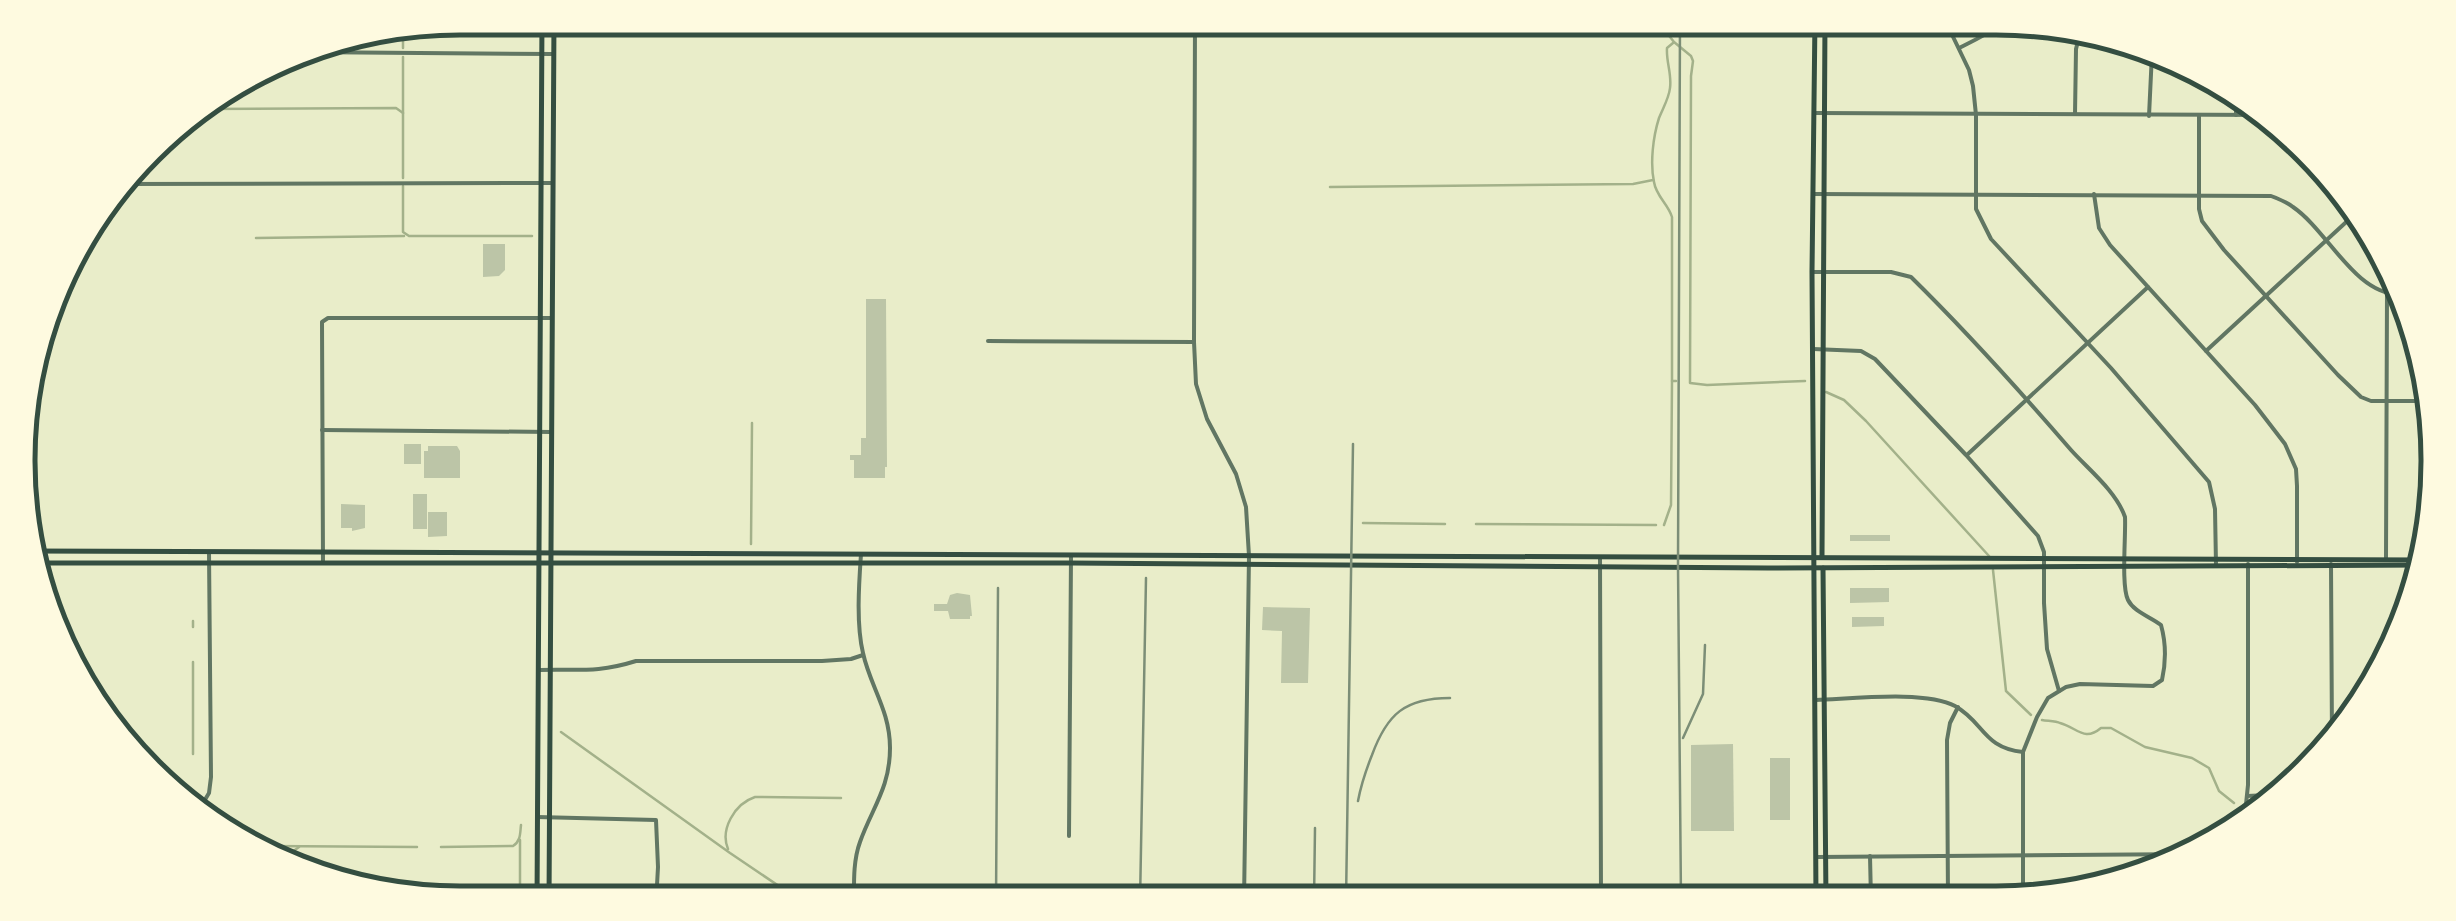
<svg xmlns="http://www.w3.org/2000/svg" width="2456" height="921" font-family="Manrope,sans-serif">
<rect width="100%" height="100%" fill="#e9edc9"/>
<g fill="none" stroke-linecap="round" stroke-linejoin="round">
<g stroke="#a3b18a" stroke-width="2.5">
<path d="M1655,18L1674,42L1691,56L1693,61L1691,76L1690,383L1707,385L1805,381"/>
<path d="M403,48V27"/>
<path d="M201,109L396,108L403,113"/>
<path d="M403,178V57"/>
<path d="M403,186V232L409,236H532"/>
<path d="M1330,187L1633,184L1653,180"/>
<path d="M256,238L404,236"/>
<path d="M1672,381V217C1668,204 1656,196 1654,182C1650,163 1653,137 1659,118C1663,108 1669,98 1670,88C1672,74 1666,62 1667,48L1673,43"/>
<path d="M1826,392L1844,400L1866,421L1989,556"/>
<path d="M1363,523L1445,524"/>
<path d="M1476,524L1656,525"/>
<path d="M1664,525L1671,505L1672,381H1676"/>
<path d="M751,544L752,423"/>
<path d="M1993,570L2006,691L2031,715"/>
<path d="M193,627V621"/>
<path d="M193,662V754"/>
<path d="M2042,720C2047,721 2056,721 2060,723C2078,728 2084,742 2101,728H2111L2145,747L2192,758L2209,768L2219,791L2234,803"/>
<path d="M561,732L730,853L804,903"/>
<path d="M203,811L222,827"/>
<path d="M2253,815H2255"/>
<path d="M266,846L417,847"/>
<path d="M441,847L513,846C521,841 520,833 521,825"/>
<path d="M728,849C720,830 734,804 755,797L841,798"/>
<path d="M284,858L299,847"/>
<path d="M520,884V840"/>
</g>
</g>
<g fill="#bcc5a7">
<path d="M483,244H505V270L499,276L483,277Z"/>
<path d="M866,299H886L887,467H885V478H854V460H850V455H861V438H866Z"/>
<rect x="404" y="444" width="17" height="20"/>
<path d="M428,446H457L460,451V478H424V451H428Z"/>
<rect x="413" y="494" width="14" height="35"/>
<path d="M341,504L365,505V528L352,531V528H341Z"/>
<path d="M428,512H447V536L428,537Z"/>
<rect x="1850" y="535" width="40" height="6"/>
<path d="M1850,588H1889V602L1850,603Z"/>
<path d="M957,593L970,595L972,616H970V619H950L948,611H934V604H947L950,595Z"/>
<path d="M1263,607L1310,608L1308,683H1281L1282,631L1262,630Z"/>
<path d="M1852,617H1884V626L1852,627Z"/>
<path d="M1733,744L1734,831H1691V745Z"/>
<rect x="1770" y="758" width="20" height="62"/>
</g>
<g fill="none" stroke-linecap="round" stroke-linejoin="round">
<g stroke="#617663" stroke-width="4">
<path d="M1195,18L1194,342L1196,384L1207,419L1236,474L1246,507L1249,556"/>
<path d="M1944,18L1969,70L1973,86L1976,115V209L1991,239L2111,368L2209,482L2215,509L2216,565"/>
<path d="M1959,48C1975,40 1993,32 2004,19"/>
<path d="M298,52L553,54"/>
<path d="M1816,113L2271,115"/>
<path d="M2075,114L2076,49L2081,29"/>
<path d="M2236,115V95"/>
<path d="M2149,116L2152,53"/>
<path d="M2199,116V209L2202,221L2224,250L2338,375L2361,397L2371,401H2434"/>
<path d="M123,184L553,183"/>
<path d="M1813,194L2271,196C2279,199 2287,202 2293,207C2327,230 2355,294 2398,294"/>
<path d="M2094,194L2099,228L2110,245L2255,405L2285,444L2296,469L2297,486V562"/>
<path d="M1812,272H1891L1911,277C1967,332 2020,391 2071,450C2089,470 2116,491 2125,517C2126,535 2121,586 2128,600C2134,612 2151,617 2161,625C2166,643 2166,662 2162,680L2153,686L2080,684L2066,687L2048,698L2037,717L2023,752V900"/>
<path d="M988,341L1194,342"/>
<path d="M1813,349L1861,351L1875,359L1966,455L2038,536L2044,552V603L2047,649L2059,691"/>
<path d="M2206,351L2356,213"/>
<path d="M322,430L551,432"/>
<path d="M1968,454L2148,287"/>
<path d="M1600,557L1601,901"/>
<path d="M2386,559L2387,294"/>
<path d="M323,563L322,322L328,318H551"/>
<path d="M2331,564L2332,743"/>
<path d="M2415,564V594"/>
<path d="M540,670C578,669 598,673 636,661H822L851,659L863,655"/>
<path d="M1816,700C1850,699 1926,690 1955,706C1984,722 1983,748 2023,752"/>
<path d="M2247,796L2268,795L2280,798"/>
<path d="M184,805L203,803L209,793L211,777L209,552"/>
<path d="M537,817L656,820L658,867L656,903"/>
<path d="M1069,836L1071,555"/>
<path d="M1870,856L1871,900"/>
<path d="M1817,857L2198,854"/>
<path d="M1948,900L1947,740L1950,723L1958,707"/>
</g>
<g stroke="#617663" stroke-width="4">
<path d="M2241,825L2245,814L2248,785V564"/>
<path d="M1244,902L1249,556"/>
<path d="M854,903C854,883 853,861 860,842C872,808 890,788 890,748C890,710 870,686 863,653C856,624 859,583 861,554"/>
</g>
<g stroke="#344e41" stroke-width="5">
<path d="M1815,18L1812,272L1816,900"/>
<path d="M28,551L2424,560"/>
<path d="M1822,557L1825,18"/>
<path d="M33,563H1071L1768,568L2424,565"/>
<path d="M1823,568L1826,900"/>
</g>
<g stroke="#344e41" stroke-width="5">
<path d="M537,903L542,18"/>
<path d="M549,903L554,18"/>
</g>
<g stroke="#7c8e77" stroke-width="2.5">
<path d="M1680,18L1678,566L1681,901"/>
<path d="M1683,738L1703,694L1705,645"/>
<path d="M1358,801C1361,785 1366,770 1372,755C1387,714 1405,698 1450,698"/>
<path d="M1314,901L1315,828"/>
<path d="M1346,901L1353,444"/>
<path d="M996,902L998,588"/>
<path d="M1140,902L1146,578"/>
</g>
</g>
<path d="M0 0H2456V921H0ZM460 35H1996A425 425 0 0 1 2421 460V461A425 425 0 0 1 1996 886H460A425 425 0 0 1 35 461V460A425 425 0 0 1 460 35Z" fill="#fefae0" fill-rule="evenodd"/>
<path fill="none" stroke="#344e41" stroke-width="5" d="M460 35H1996A425 425 0 0 1 2421 460V461A425 425 0 0 1 1996 886H460A425 425 0 0 1 35 461V460A425 425 0 0 1 460 35Z"/>
</svg>
